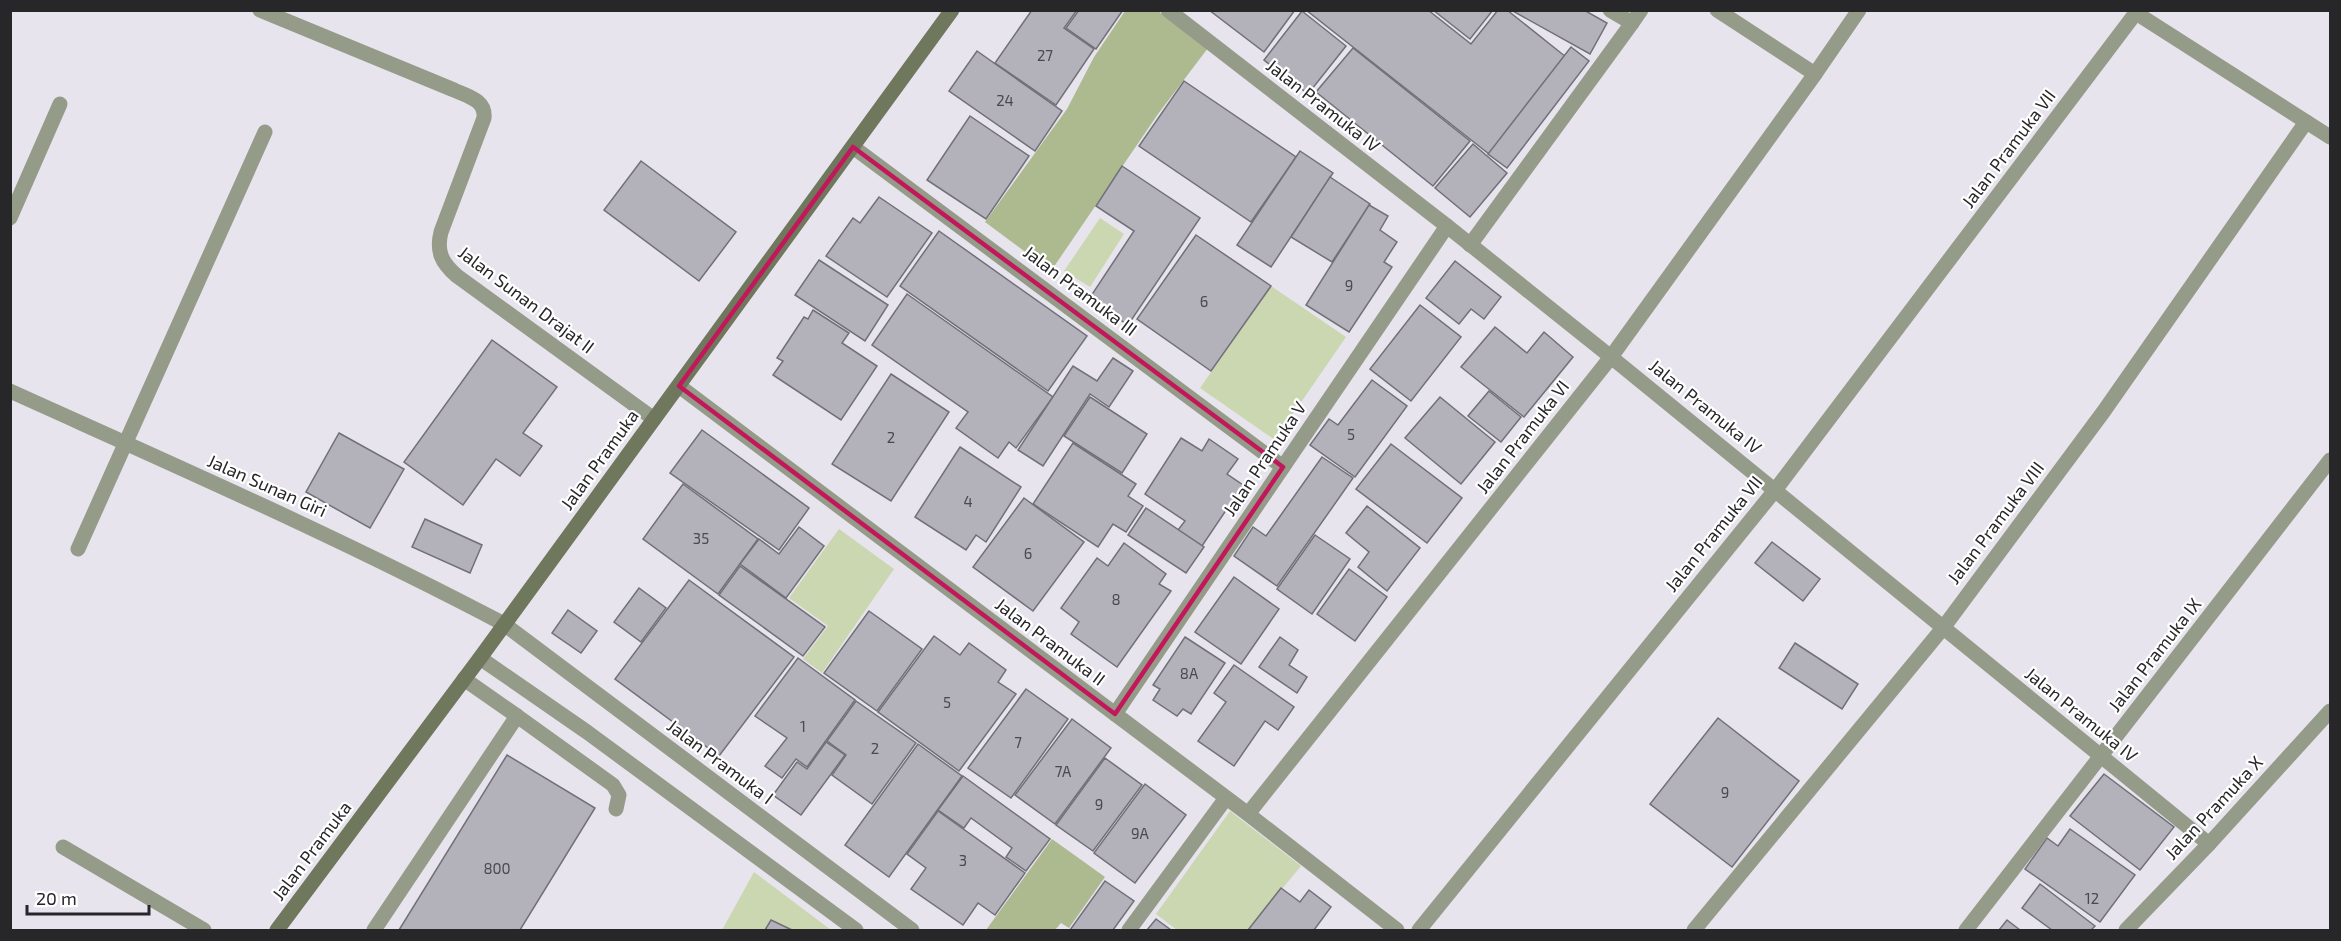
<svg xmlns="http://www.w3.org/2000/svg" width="2341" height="941" font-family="'Exo 2',sans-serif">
<rect width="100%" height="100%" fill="#e7e4ee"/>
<g fill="#cbd7b0">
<path d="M1100,218L1124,234L1090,287L1064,271Z"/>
<path d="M1271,286L1346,337L1275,440L1200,388Z"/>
<path d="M839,529L894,569L822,673L803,659L828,626L789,598Z"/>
<path d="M1230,811L1301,866L1248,930H1177L1156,914Z"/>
<path d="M754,872L831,930H722Z"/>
</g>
<g fill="#adb98f">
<path d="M1125,11H1158L1208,48L1158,114L1051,271L985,222L1067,109L1094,57Z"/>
<path d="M1052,839L1105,877L1069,928L1061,923L1055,930H986Z"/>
</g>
<g fill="#b3b1ba" stroke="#716f77" stroke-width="1.5">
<path d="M1032,10H1077L1064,28L1094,49L1056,105L995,63Z"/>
<path d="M1079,10H1123L1096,49L1066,28Z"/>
<path d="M1209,10H1295L1264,52Z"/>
<path d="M1306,10H1428L1471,44L1498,10H1507L1566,57L1489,154Z"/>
<path d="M1433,10H1493L1470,39Z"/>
<path d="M1511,10H1584L1607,23L1590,54Z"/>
<path d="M1302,11L1346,46L1308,94L1264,60Z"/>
<path d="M1571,47L1589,61L1507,168L1488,154Z"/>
<path d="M1353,48L1470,141L1433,186L1316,92Z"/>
<path d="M977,51L1062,111L1035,151L949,91Z"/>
<path d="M1184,81L1296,157L1251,222L1139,146Z"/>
<path d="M970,116L1029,156L986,219L927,180Z"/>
<path d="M1473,144L1507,173L1470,217L1435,188Z"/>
<path d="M1300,151L1333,173L1271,267L1237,245Z"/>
<path d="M641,161L736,232L699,281L604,210Z"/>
<path d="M1122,166L1200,218L1128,325L1089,299L1134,231L1096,206Z"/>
<path d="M1330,177L1370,204L1332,262L1291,237Z"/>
<path d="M879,197L932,233L887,297L826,256L853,218L860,223Z"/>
<path d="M1369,205L1388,216L1380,230L1397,242L1384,262L1392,267L1349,332L1306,305Z"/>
<path d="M939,231L1087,336L1048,391L900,286Z"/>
<path d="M1196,235L1271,286L1211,371L1137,319Z"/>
<path d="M819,260L888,305L865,341L795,295Z"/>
<path d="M1455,261L1501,297L1484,319L1471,309L1459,324L1426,298Z"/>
<path d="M907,294L1053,397L1016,448L1009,442L998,458L956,428L968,412L872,345Z"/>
<path d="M1420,305L1461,337L1411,401L1370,369Z"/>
<path d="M813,310L849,333L842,343L877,366L841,420L773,375L783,361L777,358L804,317L808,319Z"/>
<path d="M1495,327L1527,353L1544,332L1573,357L1524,417L1461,367Z"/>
<path d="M492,340L557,387L523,433L542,446L520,476L496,459L463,505L404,462Z"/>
<path d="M1113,358L1133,371L1109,407L1090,394L1043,466L1018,450L1073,366L1097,381Z"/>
<path d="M891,374L949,412L891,501L832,464Z"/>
<path d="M1372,380L1407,406L1355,477L1310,445L1329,419L1338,425Z"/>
<path d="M1489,391L1521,417L1501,442L1468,416Z"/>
<path d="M1090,397L1147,434L1122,473L1064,436Z"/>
<path d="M1440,397L1495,442L1461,484L1405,438Z"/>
<path d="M702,430L809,508L779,550L670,473Z"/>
<path d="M339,433L404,469L370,528L306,492Z"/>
<path d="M1181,438L1202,451L1209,439L1238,459L1227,474L1243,485L1202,546L1178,530L1185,521L1145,494Z"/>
<path d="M1073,443L1136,484L1128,496L1143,506L1126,532L1113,524L1098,547L1033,504Z"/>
<path d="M1391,444L1462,498L1427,543L1356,489Z"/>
<path d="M960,447L1021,487L986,542L976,535L966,550L915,517Z"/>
<path d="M1322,457L1353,478L1277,586L1234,556L1253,527L1266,536Z"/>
<path d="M683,484L758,539L718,594L643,539Z"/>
<path d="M1024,498L1084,542L1033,611L973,567Z"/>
<path d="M1367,506L1420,548L1387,591L1358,567L1369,552L1346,533Z"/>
<path d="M1146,508L1204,547L1186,573L1128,535Z"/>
<path d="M425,519L482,545L470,573L412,547Z"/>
<path d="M799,527L824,546L786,598L740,564L759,539L779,554Z"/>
<path d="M1315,535L1350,559L1312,614L1277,589Z"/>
<path d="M1772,542L1820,579L1803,601L1755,563Z"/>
<path d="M1124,543L1166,574L1159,584L1171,591L1117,667L1071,634L1079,622L1061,608L1097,558L1108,566Z"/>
<path d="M740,566L825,627L803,656L719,595Z"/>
<path d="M1349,569L1387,597L1355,641L1317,614Z"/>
<path d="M1234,577L1279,609L1241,664L1195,632Z"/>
<path d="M689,580L794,657L719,756L615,679Z"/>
<path d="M639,588L666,608L641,642L614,622Z"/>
<path d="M568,610L597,631L581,653L552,633Z"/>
<path d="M869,611L922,649L877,711L824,673Z"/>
<path d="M934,636L960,655L969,643L1006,670L998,682L1016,694L959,771L878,712Z"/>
<path d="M1185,637L1225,663L1191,714L1183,709L1177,716L1153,700L1160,689L1153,685Z"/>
<path d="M1280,637L1298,650L1289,665L1307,677L1297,693L1259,667Z"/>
<path d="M1795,643L1858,684L1842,709L1779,668Z"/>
<path d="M798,658L855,700L807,767L796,759L782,778L765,766L787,738L755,716Z"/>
<path d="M1234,665L1294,707L1278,730L1265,721L1234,766L1198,741L1226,702L1214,693Z"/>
<path d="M1026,689L1068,719L1011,798L968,768Z"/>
<path d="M856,701L916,743L872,804L832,775L846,755L827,741Z"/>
<path d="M1718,718L1799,781L1732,867L1650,804Z"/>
<path d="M1072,719L1111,748L1055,824L1015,795Z"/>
<path d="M826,742L845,755L801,815L773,795L797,762L807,769Z"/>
<path d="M918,744L962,776L889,877L845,845Z"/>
<path d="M507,755L595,808L520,930H399Z"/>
<path d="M1105,758L1142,785L1093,851L1056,825Z"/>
<path d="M2104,774L2174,827L2140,870L2070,816Z"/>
<path d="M963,776L1050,839L1026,871L1006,857L1012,848L971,818L964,828L938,810Z"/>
<path d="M1145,784L1186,815L1135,883L1094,853Z"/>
<path d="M938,811L1025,873L995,915L978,903L963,925L911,889L926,868L907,854Z"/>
<path d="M2070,829L2135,875L2100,922L2025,869L2047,838L2058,846Z"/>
<path d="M1105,881L1134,901L1113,930H1070Z"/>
<path d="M2040,884L2095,926L2091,930H2052L2022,908Z"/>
<path d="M1281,888L1300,902L1309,890L1331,907L1314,930H1248Z"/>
<path d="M1156,919L1171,930H1147Z"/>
<path d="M771,920L792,930H765Z"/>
<path d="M2007,920L2020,930H1999Z"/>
</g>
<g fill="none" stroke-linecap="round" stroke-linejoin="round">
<g stroke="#959b89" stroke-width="15">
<path d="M1717,10L1815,74L1859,10"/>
<path d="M2136,13L2330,137"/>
<path d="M1632,23L1641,10"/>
<path d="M78,549L265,132"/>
<path d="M480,658L587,732L856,930"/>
<path d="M517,716L613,785L619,795L616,809"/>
<path d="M374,930L517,716L464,679"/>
</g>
<g stroke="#959b89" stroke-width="15">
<path d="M260,10L454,90C467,96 486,100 484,118L441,232C436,252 442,263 457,276L654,419"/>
<path d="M1168,10L1447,226L1611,357L2209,844"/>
<path d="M853,147L1283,467"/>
<path d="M10,218L60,104"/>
<path d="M1470,245L1632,23L1610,10"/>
<path d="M679,386L1248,814L1397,930"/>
<path d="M10,391C176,466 343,539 504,624L912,930"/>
<path d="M1115,714L1447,226"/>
<path d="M1248,814L1611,357L1815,74"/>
<path d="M63,847L204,930"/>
<path d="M1129,930L1226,798"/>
<path d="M1419,930L1776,489L2138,10"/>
<path d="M1694,930L1943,628L2104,411L2306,122"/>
<path d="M1966,930L2330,460"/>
<path d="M2126,930L2209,844L2330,711"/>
</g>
<path stroke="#6f775d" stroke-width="15" d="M277,930L480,658L952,10"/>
</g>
<path fill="none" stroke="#c2185b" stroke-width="4.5" stroke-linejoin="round" d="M853,147L1283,467L1115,714L679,386Z"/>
<g text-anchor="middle" stroke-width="4.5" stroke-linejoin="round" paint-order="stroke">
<g font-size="15" fill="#4a494d">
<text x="1045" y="61">27</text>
<text x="1005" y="106">24</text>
<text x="1349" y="291">9</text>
<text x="1204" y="307">6</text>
<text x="1351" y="440">5</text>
<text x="891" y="443">2</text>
<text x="968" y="507">4</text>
<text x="701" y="544">35</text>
<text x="1028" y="559">6</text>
<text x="1116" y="605">8</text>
<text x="1189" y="679">8A</text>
<text x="947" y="708">5</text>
<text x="803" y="732">1</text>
<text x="1018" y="748">7</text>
<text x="875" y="754">2</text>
<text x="1063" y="777">7A</text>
<text x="1725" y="798">9</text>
<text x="1099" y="810">9</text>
<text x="1140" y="839">9A</text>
<text x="963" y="866">3</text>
<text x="497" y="874">800</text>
<text x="2092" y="904">12</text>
</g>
<g font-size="18" fill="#272629" stroke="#fff">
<text transform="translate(1323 106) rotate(38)" y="6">Jalan Pramuka IV</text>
<text transform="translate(2009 149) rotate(-53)" y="6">Jalan Pramuka VII</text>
<text transform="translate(1080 291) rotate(37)" y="6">Jalan Pramuka III</text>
<text transform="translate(526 300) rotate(37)" y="6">Jalan Sunan Drajat II</text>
<text transform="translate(1705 407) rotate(39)" y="6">Jalan Pramuka IV</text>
<text transform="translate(1523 437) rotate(-52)" y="6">Jalan Pramuka VI</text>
<text transform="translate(1265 459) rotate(-56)" y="6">Jalan Pramuka V</text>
<text transform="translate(600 460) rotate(-54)" y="6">Jalan Pramuka</text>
<text transform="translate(267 486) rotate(24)" y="6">Jalan Sunan Giri</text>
<text transform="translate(1996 523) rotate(-53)" y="6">Jalan Pramuka VIII</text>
<text transform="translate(1714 534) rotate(-51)" y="6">Jalan Pramuka VII</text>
<text transform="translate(1050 642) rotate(37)" y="6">Jalan Pramuka II</text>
<text transform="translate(2155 655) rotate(-52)" y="6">Jalan Pramuka IX</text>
<text transform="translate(2081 715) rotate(39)" y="6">Jalan Pramuka IV</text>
<text transform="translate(720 762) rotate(37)" y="6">Jalan Pramuka I</text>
<text transform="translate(2214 808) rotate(-47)" y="6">Jalan Pramuka X</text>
<text transform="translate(312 851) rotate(-53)" y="6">Jalan Pramuka</text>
</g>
</g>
<rect width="2341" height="941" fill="none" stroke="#272629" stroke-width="24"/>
<path d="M27 905v9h122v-9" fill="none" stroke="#272629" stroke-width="3"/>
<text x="36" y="905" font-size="18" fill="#272629" stroke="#ffffff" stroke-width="4.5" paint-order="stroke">20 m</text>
</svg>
